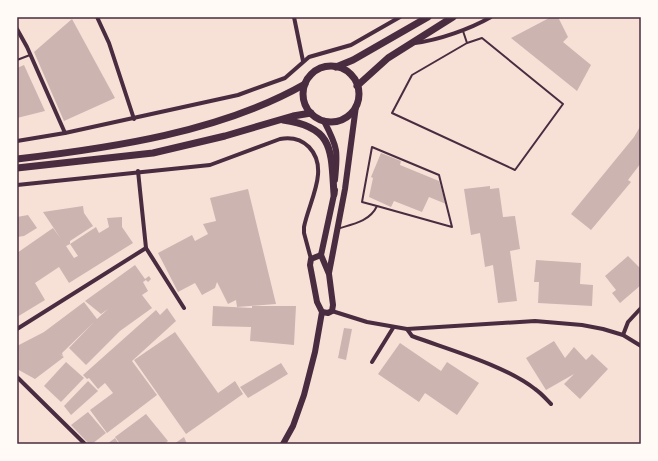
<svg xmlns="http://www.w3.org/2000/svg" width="658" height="461" font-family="'Space Grotesk',sans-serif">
<rect width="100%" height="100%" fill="#f7e1d7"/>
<g fill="#ccb4b1" fill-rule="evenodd">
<path d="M551,17H558L568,37L563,42L591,65L577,91L511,38Z"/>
<path d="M72,19L115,98L64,121L34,52Z"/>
<path d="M24,65L45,111L17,118V68Z"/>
<path d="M641,125V163L628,180L631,182L591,230L571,214L634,137Z"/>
<path d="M381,153L401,161L400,165L439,181L446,204L429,197L422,212L394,201L391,207L369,197L373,178L371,177Z"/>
<path d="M490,186V189L499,188L503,217L515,216L520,249L510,251L517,301L498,303L493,265L485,267L480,233L471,235L464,189Z"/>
<path d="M248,189L276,304L237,307L236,300L228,304L217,282L215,288L202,295L195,283L178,292L158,253L192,235L195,241L208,234L203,224L216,221L210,198Z"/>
<path d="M83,206L84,213L93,226L70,241V244L96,227L99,233L109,227L107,218L122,217V227L133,243L69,283L59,267L35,283L45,300L17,317V253L53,228L61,239L43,212ZM70,244L78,256L74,258L66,246Z"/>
<path d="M28,215L37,228L24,236L17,237V217Z"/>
<path d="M628,256L641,269V285L620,303L612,293L616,290L605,276Z"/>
<path d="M536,260L581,263L580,284L593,285L592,306L538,303L539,282H534Z"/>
<path d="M135,265L145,279L149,276L151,279L148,282L146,280L143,282L148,291L142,295L152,308L120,331L86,365L69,348L94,322L62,353L63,356L59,354L64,357L35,379L17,369V346L44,332L84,302L97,319L108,309L101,314L85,301Z"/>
<path d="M213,306L252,308V306H296L294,345L250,341L251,327L212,326Z"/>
<path d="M167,308L176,321L132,361L157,395L107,433L90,410L113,393L105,383L98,389L89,378L87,379L83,375L156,310L160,315Z"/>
<path d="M344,328L352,329L346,360L338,358Z"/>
<path d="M175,332L218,393L235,381L243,394L186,434L134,360Z"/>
<path d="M554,341L565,358L574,347L586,360L592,354L608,369L580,399L564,384L574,374L546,390L526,358Z"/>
<path d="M400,343L441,371L447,362L479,383L457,415L425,393L419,402L378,374Z"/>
<path d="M66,362L84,378L61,402L44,386Z"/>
<path d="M281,363L288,374L248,398L240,387Z"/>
<path d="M88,381L98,391L71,415L64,406Z"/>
<path d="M88,412L106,433L92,444H89L71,425Z"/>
<path d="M146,414L168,441L164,444H120L115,437Z"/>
<path d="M184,437L187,444H174Z"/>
<path d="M115,438L119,444H107Z"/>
</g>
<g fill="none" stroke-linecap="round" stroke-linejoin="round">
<g stroke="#4a2c40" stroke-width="2">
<path d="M463,31L467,43L482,38L563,104L515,170L392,113L412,75L467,43"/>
<path d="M17,60L30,55"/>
<path d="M340,228C354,224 370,221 377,206L452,227L439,175L372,147L362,202L377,206"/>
</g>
<g stroke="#4a2c40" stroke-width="4">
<path d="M97,17L109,43L134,119"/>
<path d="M294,17L303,61"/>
<path d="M17,29L27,47L65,133"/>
<path d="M415,43C439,40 470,29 491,17"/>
<path d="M17,141L65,133L238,95L285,78L309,57L351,45L400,17"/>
<path d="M17,185L210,165L280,139C291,137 301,139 309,147C330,169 309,201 304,227V233L311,259"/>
<path d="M146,248L184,308"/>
<path d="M332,311L367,322L407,329L535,321L582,325L603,329L623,335L641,346"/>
<path d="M17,329L146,248L138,171"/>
<path d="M407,329L412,336C450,350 504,365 535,389C541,393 546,399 551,404"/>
<path d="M623,335L628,322L641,308"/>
<path d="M372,362L393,328"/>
<path d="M17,377L85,444"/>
</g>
<g stroke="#4a2c40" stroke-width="6">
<path d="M324,121C338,148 338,151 335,180"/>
<path d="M329,273L345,189L356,106"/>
<path d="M322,312L328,313L332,311L333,305L329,274L321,255L335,190"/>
<path d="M283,444L293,426L304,395L315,352L322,312L317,302L314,286L310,265L311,259L321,255"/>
</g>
<g stroke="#4a2c40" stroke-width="7">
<circle cx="331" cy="94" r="28"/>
<path d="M336,67L353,60L428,17"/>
<path d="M357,86L388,58L453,17"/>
<path d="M283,120C334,127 331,150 334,194"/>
<path d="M17,159C111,148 221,132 305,84"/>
<path d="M17,168L153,153L225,136L293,116L311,113"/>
</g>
</g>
<rect width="658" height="461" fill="none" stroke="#fffaf5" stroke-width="36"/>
<rect x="18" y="18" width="622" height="425" fill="none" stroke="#4a2c40" stroke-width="1.5"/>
</svg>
